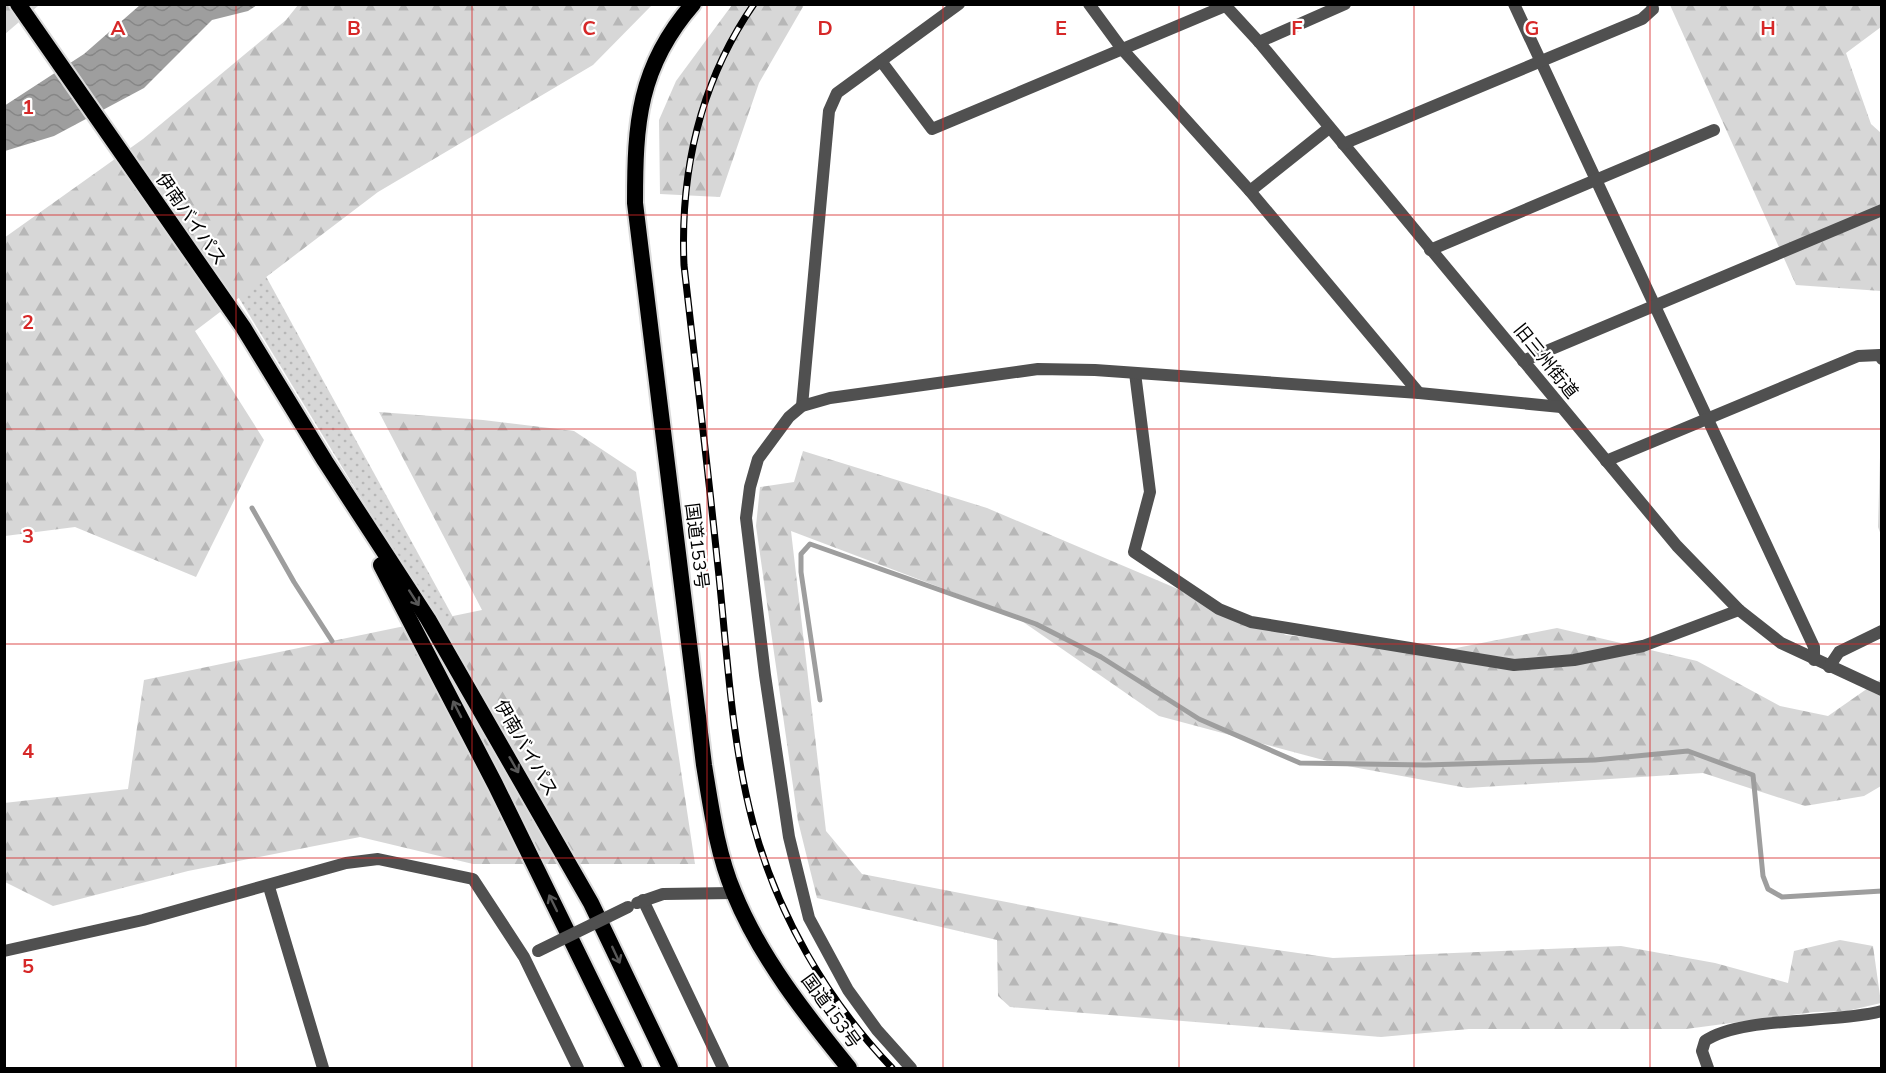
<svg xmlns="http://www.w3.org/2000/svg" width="1886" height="1073" font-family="Mulish,'Noto Sans JP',sans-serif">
<defs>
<pattern id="grass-dots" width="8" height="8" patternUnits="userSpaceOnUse" patternTransform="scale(1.5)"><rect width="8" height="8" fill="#d7d7d7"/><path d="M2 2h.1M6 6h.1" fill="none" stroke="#b7b7b7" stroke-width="1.8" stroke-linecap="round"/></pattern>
<pattern id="forest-firs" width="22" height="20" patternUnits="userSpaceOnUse" patternTransform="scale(1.5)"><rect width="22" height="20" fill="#d7d7d7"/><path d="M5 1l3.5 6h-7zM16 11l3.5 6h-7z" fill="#b7b7b7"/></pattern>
<pattern id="water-waves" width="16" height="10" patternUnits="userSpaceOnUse" patternTransform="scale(1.5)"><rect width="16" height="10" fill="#9e9e9e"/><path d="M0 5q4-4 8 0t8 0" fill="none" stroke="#868686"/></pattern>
</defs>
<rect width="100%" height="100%" fill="#fff"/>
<path fill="url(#grass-dots)" d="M234,218L459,628L444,634L206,244Z"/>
<g fill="url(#forest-firs)">
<path d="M5,5H39L5,34Z"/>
<path d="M298,5H652L593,65L378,192L195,331L264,440L196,577L75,527L5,536L4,238L143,139L286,20Z"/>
<path d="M732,5H804L759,83L720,197L660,194L659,120L676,81Z"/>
<path d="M1670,5H1881V27L1846,53L1871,124L1881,133V291L1796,285Z"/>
<path d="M379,412L483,420L574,431L636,472L695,864H473L360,837L188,871L53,906L5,882L4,803L128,789L144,680L482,610Z"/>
<path d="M1881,422V535L1878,527Z"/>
<path d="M803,451L987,508L1286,635L1436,652L1557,628L1697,661L1780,706L1828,716L1881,679V786L1864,796L1805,806L1703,773L1467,788L1342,765L1159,716L1013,615L791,531L826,831L862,874L1181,936L1333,958L1621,946L1715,963L1788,983L1794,951L1840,940L1873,946L1881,1003L1847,1011L1814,1012L1686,1029H1469L1381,1037L1010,1007L998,996L997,940L817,898L798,821L756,526L760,487L794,482Z"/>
</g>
<path fill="url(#water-waves)" d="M140,5H257L248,11L212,20L144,88L54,136L5,151L4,106L84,54Z"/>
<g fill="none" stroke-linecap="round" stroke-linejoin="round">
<g stroke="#9e9e9e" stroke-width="5">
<path d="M252,508L294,582L332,641"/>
<path d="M820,700L801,572V554L810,544L1036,624L1101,657L1199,719L1300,763L1425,765L1595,760L1688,751L1753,775L1763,876L1768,889L1782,897L1882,891"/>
</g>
<defs>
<g id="trunk">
<path d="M18,4L243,327L325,461L428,619L591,903L670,1068"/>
<path d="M693,4C638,67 635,124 635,203L704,765C711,807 717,853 734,893C760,957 806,1015 849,1068"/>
<path d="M381,565L495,784L634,1068"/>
</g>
</defs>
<use href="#trunk" stroke="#dbdbdb" stroke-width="20"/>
<g stroke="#505050" stroke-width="12">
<path d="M1089,4L1122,49L1250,191L1419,393"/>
<path d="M1224,4L1259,42L1677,546L1739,610L1781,643L1882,690"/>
<path d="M1514,4L1814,647V660"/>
<path d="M1259,42L1345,4"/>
<path d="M881,61L932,129L1225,6"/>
<path d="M1343,144L1642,19L1653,9L1652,4"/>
<path d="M1250,191L1329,128"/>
<path d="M1430,250L1714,130"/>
<path d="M1523,361L1882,210"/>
<path d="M1135,373L1150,492L1134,552L1219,609L1251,622L1514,665L1574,660L1643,646L1739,610"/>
<path d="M802,406L829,111L837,93L959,4"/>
<path d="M1606,461L1858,356L1880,355L1882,359"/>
<path d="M1829,667L1839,652L1882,631"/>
<path d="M269,887L323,1068"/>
<path d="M643,900L723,1068"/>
<path d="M637,903L663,894L733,893"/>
<path d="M4,951L143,920L346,863L378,859L473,879L524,957L578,1068"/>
<path d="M911,1068L877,1030L848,990L809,918L789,837L765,675L746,518L750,487L758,459L789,417L802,406L830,398L1038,369L1095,370L1419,393L1561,407"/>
<path d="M1708,1068L1702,1051L1705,1041C1740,1016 1834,1024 1882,1011"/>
</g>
<use href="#trunk" stroke="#000" stroke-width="16"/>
<defs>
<path id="rail" d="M754,4C700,82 680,172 684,265C695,363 707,460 717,558C727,645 730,737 753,823C777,914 827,1000 892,1068"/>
</defs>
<use href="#rail" stroke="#000" stroke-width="7"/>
<use href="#rail" stroke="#fff" stroke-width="4.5" stroke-dasharray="14" stroke-linecap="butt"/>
<path stroke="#505050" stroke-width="12" d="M538,951L628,907"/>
</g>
<defs><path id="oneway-shaft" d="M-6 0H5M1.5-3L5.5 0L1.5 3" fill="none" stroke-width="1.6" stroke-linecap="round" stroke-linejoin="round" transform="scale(1.5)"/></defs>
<g stroke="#595959">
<use href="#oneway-shaft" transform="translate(414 598) rotate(57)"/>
<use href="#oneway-shaft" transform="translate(457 709) rotate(-117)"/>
<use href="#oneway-shaft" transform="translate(514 765) rotate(60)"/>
<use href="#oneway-shaft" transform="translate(553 903) rotate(-116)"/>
<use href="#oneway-shaft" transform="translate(616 955) rotate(65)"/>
</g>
<path fill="none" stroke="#d62828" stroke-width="1.5" stroke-opacity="0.55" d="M236,4V1068M472,4V1068M707,4V1068M943,4V1068M1179,4V1068M1414,4V1068M1650,4V1068M4,215H1882M4,429H1882M4,644H1882M4,858H1882"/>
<g text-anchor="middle" stroke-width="4.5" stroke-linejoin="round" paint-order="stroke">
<g font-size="18" fill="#000" stroke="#fff">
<text transform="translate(191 219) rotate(55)" y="6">伊南バイパス</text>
<text transform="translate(1546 361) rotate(51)" y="6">旧三州街道</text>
<text transform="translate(697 546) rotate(83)" y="6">国道153号</text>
<text transform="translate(526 748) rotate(60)" y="6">伊南バイパス</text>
<text transform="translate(831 1011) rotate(54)" y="6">国道153号</text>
</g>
</g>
<g font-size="20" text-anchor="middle" font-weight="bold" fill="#d62828" stroke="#fff" stroke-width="4.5" stroke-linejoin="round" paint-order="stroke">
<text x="118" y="35">A</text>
<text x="354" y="35">B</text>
<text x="589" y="35">C</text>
<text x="825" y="35">D</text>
<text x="1061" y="35">E</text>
<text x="1297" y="35">F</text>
<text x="1532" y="35">G</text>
<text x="1768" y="35">H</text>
<text x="28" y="114">1</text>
<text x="28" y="329">2</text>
<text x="28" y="543">3</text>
<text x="28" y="758">4</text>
<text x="28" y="973">5</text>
</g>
<rect width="1886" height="1073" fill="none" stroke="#000000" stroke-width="12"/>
</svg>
